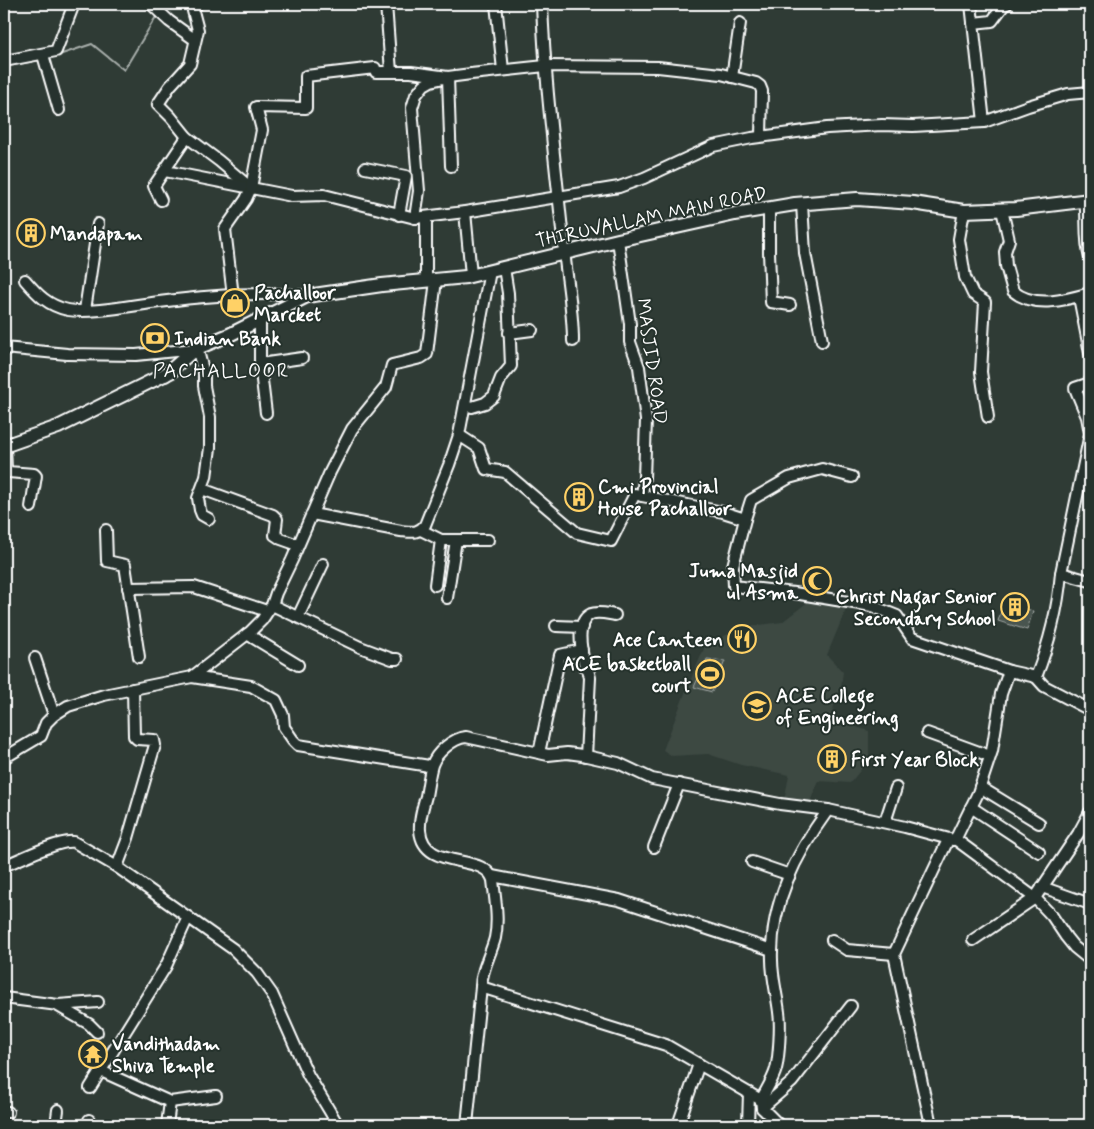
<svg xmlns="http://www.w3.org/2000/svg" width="1094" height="1129" font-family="Mynerve,sans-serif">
<rect width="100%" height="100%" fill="#2f3b35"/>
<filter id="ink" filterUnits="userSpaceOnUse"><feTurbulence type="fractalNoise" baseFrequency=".02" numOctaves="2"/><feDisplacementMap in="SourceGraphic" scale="10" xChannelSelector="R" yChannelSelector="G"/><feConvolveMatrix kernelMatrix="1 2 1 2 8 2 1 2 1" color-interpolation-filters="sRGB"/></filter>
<g filter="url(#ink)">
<path fill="#3c4842" d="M809,601L847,607L827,655L843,672L841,687L828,723L850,725L869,731V760L850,783L818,781L809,805L784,801L789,775L741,765L708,754L672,756L663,750L687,688L706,644L744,627L782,622Z"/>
<g fill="#4a544f" stroke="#a4aaa7">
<path d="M1004,602L1033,611L1027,630L998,621Z"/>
<path d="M707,659L725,661L712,692L694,687Z"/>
</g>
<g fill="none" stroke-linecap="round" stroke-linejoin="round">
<g stroke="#a9afac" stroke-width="2">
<path d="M163,11L176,4"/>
<path d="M47,59L92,44L124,70L157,15"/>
<path d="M4,67L40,60"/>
</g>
<defs>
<g id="minor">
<path d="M151,4L169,21L194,39"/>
<path d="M197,4L193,11L198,30L190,64L170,86L158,104L171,117L187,137L219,161L251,188L246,199L225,229L233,296"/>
<path d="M386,4L391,72"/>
<path d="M496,4L503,70"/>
<path d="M542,4C545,86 556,168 564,250C567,281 573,310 573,341"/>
<path d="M971,4L984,122"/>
<path d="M973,23L992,21L1004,5L1007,4"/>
<path d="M43,55L59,110"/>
<path d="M4,61L56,51L74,4"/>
<path d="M732,77L740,23"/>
<path d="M365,168L406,176L399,215"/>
<path d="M165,171L292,196L324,195L415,218L419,191L412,108L416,95L424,85L431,81L448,77L471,74L545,66L658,67L721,74L756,83L760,86L762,91L761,136"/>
<path d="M251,188L262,130L256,107L306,108V76L375,68L376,72H411L448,77L451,166"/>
<path d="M161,200L154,186L187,137"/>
<path d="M1085,200C1088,220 1084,238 1090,258"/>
<path d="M802,204L805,253L822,341"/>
<path d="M769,209V252L771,302L790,305"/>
<path d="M1002,210L1009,240L1005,252L1006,266L1013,291C1034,309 1066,300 1090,293"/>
<path d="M964,211L959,239L965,277L973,294L985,302L981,372L988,417"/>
<path d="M465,212L471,275"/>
<path d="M415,218L465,212L619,187L644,178L713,146L752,138L827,128L882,125L913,126L984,122L1028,106L1068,94L1090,92"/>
<path d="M618,240L630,324V342L639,367L646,420L644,478L642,496L723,512L745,519L733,566L734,586L794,593L872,606L897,616L912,638L1009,671"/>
<path d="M25,280C37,294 48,306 68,310C90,314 134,305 159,302C205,296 261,291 307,296"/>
<path d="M426,280V217"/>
<path d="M1079,297L1090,353"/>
<path d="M85,310L98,224"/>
<path d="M260,320V364L266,413"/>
<path d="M509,333L532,330"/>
<path d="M4,348L67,354L136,355L195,349"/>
<path d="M199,355L204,374V386L210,417V448L206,477L198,498L200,510L202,515L209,519"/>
<path d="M260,364L302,358"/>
<path d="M1090,383L1075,388L1087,417L1090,433"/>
<path d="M465,405L472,407L485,403L494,396L501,378L511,366L508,293L504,268"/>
<path d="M459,435L479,448L486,469L505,472L577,533L611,541L635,494L642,496"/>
<path d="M5,445L6,471L8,472L34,474L36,476L31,507"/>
<path d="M202,489L273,515L277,519L275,535L281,539L298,545"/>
<path d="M312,514L401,531C411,532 418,534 425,525L449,465L459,435L490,271"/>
<path d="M745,519L751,500L789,478L822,469L852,477"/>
<path d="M106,530L107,561L125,565L139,657"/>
<path d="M421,530L441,540H488"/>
<path d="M1061,573L1090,581"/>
<path d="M435,585L441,540"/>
<path d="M128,588L194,587L267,611"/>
<path d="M447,598L456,540"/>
<path d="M272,605L360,647L392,659H397"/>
<path d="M298,617L323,564"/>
<path d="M556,626L582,627"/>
<path d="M247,634L298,665"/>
<path d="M35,658L54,715"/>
<path d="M192,677L250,632L262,620L272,605L276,593L292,560L330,472L352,429L386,387L392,365L421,358L427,354L436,280"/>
<path d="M1036,677L1044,686L1090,710"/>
<path d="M927,733L990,756"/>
<path d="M539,753L560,655L582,650"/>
<path d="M586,756L590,678L588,669L585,667C582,653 574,622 591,614C598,611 608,614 615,615"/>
<path d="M4,758L41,736L46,723L54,715L68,706L104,695L192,677L251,686L276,700L283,715L284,727L293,740L298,745L423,765L429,766L432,764"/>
<path d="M980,787L1039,823"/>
<path d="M971,807L1039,852"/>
<path d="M885,822L896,788"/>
<path d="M955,839L1035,898L1052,916L1066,937L1074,947L1090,960"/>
<path d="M654,847L679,784"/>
<path d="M752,862L790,875"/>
<path d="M4,866C18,860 61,839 74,842L117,867L233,949L257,973L272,994L308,1075L338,1125"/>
<path d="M117,867L128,838L155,745L154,740L137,739L134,736L133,689"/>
<path d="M492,876L619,900L772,950"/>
<path d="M1042,887L1090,904"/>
<path d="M832,940L847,950L894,954"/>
<path d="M973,940L1035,898L1078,834L1090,812"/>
<path d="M4,998L58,1005L98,1002"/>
<path d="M58,1006L89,1024L97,1032"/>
<path d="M101,1071L170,1102L167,1125"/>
<path d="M90,1088L166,966L188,917"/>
<path d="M761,1100L666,1045L481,987C481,970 491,954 495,938C499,919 495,899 493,880C485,852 423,872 420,830C419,818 423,807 426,796C428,786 429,775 432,765C436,753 453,738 466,737L548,755L567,753L582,755L618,763L652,779L780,804L828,810L905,827L953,840L957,836L978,793L992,751L1001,694L1009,671L1036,677C1049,644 1058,608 1061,573L1090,434"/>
<path d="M170,1102L216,1096"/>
<path d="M762,1108L792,1082L851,1006"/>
<path d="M4,1112H8"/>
<path d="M56,1125L58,1110"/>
<path d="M88,1125L89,1120"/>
<path d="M467,1125L481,987"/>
<path d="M678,1125L699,1064"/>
<path d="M748,1125L749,1093"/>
<path d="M779,1125L762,1108L761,1100C766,1090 773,1080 776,1069C779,1057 781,1025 779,1012C777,995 772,977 772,960C770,904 796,854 828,810"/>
<path d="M931,1125L894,954L948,840"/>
</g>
<g id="major">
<path d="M165,375L195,349L229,335L307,296L382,285L466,277L618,240L735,214L795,204L857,199L913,203L964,211L1016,209L1090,200"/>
<path d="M4,446L58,427L172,371"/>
</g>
</defs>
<use href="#minor" stroke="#fff" stroke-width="14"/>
<use href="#major" stroke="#fff" stroke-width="16"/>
<use href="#minor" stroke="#26332d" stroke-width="10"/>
<use href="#major" stroke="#26332d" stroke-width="12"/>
</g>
</g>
<defs>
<symbol id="building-ring" viewBox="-11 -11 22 22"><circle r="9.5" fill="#26332d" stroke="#ffd166" stroke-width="1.5"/><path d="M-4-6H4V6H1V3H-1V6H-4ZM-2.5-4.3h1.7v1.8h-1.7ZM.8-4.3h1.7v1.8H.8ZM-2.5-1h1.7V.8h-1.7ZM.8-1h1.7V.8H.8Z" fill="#ffd166"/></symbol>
<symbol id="shop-ring" viewBox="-11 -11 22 22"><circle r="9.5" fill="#26332d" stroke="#ffd166" stroke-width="1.5"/><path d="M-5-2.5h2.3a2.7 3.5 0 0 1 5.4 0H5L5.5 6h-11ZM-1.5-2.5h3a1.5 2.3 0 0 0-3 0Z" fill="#ffd166"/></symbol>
<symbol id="bank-ring" viewBox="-11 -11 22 22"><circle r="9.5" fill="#26332d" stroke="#ffd166" stroke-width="1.5"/><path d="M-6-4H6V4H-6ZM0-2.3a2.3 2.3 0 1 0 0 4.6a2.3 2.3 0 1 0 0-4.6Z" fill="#ffd166"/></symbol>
<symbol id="mosque-ring" viewBox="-11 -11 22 22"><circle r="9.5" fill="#26332d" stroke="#ffd166" stroke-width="1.5"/><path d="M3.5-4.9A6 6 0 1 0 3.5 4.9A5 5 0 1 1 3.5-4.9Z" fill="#ffd166"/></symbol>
<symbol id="restaurant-ring" viewBox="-11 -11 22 22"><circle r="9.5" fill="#26332d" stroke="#ffd166" stroke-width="1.5"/><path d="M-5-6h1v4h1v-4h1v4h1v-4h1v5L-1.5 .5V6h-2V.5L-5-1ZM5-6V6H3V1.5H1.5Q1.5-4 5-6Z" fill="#ffd166"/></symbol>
<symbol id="stadium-ring" viewBox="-11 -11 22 22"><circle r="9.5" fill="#26332d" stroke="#ffd166" stroke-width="1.5"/><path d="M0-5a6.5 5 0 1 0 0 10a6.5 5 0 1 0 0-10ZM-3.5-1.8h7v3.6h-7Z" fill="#ffd166"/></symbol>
<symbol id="university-ring" viewBox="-11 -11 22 22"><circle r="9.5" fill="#26332d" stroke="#ffd166" stroke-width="1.5"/><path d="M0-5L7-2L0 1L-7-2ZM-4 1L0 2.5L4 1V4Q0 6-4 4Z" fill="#ffd166"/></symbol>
<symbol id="temple-ring" viewBox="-11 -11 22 22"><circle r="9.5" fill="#26332d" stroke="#ffd166" stroke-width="1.5"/><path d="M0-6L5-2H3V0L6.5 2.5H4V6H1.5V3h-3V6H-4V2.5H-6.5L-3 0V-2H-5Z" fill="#ffd166"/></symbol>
</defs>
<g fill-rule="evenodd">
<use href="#building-ring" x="15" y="217" width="32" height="32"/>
<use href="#shop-ring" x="219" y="287" width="32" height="32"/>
<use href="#bank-ring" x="139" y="322" width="32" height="32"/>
<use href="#building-ring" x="563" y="481" width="32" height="32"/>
<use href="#mosque-ring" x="801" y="565" width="32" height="32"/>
<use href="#building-ring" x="999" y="591" width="32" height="32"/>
<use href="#restaurant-ring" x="726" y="623" width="32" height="32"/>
<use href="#stadium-ring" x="694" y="658" width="32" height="32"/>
<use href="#university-ring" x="741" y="690" width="32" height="32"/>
<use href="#building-ring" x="816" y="743" width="32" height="32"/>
<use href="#temple-ring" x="77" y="1038" width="32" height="32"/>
</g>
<g text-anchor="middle" stroke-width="4" stroke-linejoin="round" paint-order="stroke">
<g font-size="19" fill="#fff" stroke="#26332d">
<text transform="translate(651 216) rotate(-12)" y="7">THIRUVALLAM MAIN ROAD</text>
<text transform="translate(653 361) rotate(82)" y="7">MASJID ROAD</text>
</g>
<g font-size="19" font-weight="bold" fill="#fff" stroke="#26332d" text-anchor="start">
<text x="50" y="240">Mandapam</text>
<text x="254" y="299">Pachalloor<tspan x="254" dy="22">Marcket</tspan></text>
<text x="174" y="345">Indian Bank</text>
<text x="598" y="493">Cmi Provincial<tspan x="598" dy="22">House Pachalloor</tspan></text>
<text x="798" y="577" text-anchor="end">Juma Masjid<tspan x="798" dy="22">ul Asma</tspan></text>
<text x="996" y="603" text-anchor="end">Christ Nagar Senior<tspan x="996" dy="22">Secondary School</tspan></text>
<text x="723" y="646" text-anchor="end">Ace Canteen</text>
<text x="691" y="670" text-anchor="end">ACE basketball<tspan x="691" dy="22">court</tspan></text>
<text x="776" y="702">ACE College<tspan x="776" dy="22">of Engineering</tspan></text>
<text x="851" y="766">First Year Block</text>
<text x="112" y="1050">Vandithadam<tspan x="112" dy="22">Shiva Temple</tspan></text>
</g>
<g font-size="20" letter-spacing="1" fill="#fff" stroke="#26332d">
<text x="221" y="377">PACHALLOOR</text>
</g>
</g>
<rect width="1094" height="1129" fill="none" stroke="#26332d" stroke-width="20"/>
<rect x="10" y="10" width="1074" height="1109" fill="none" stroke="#fff" stroke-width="2" filter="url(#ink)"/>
</svg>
